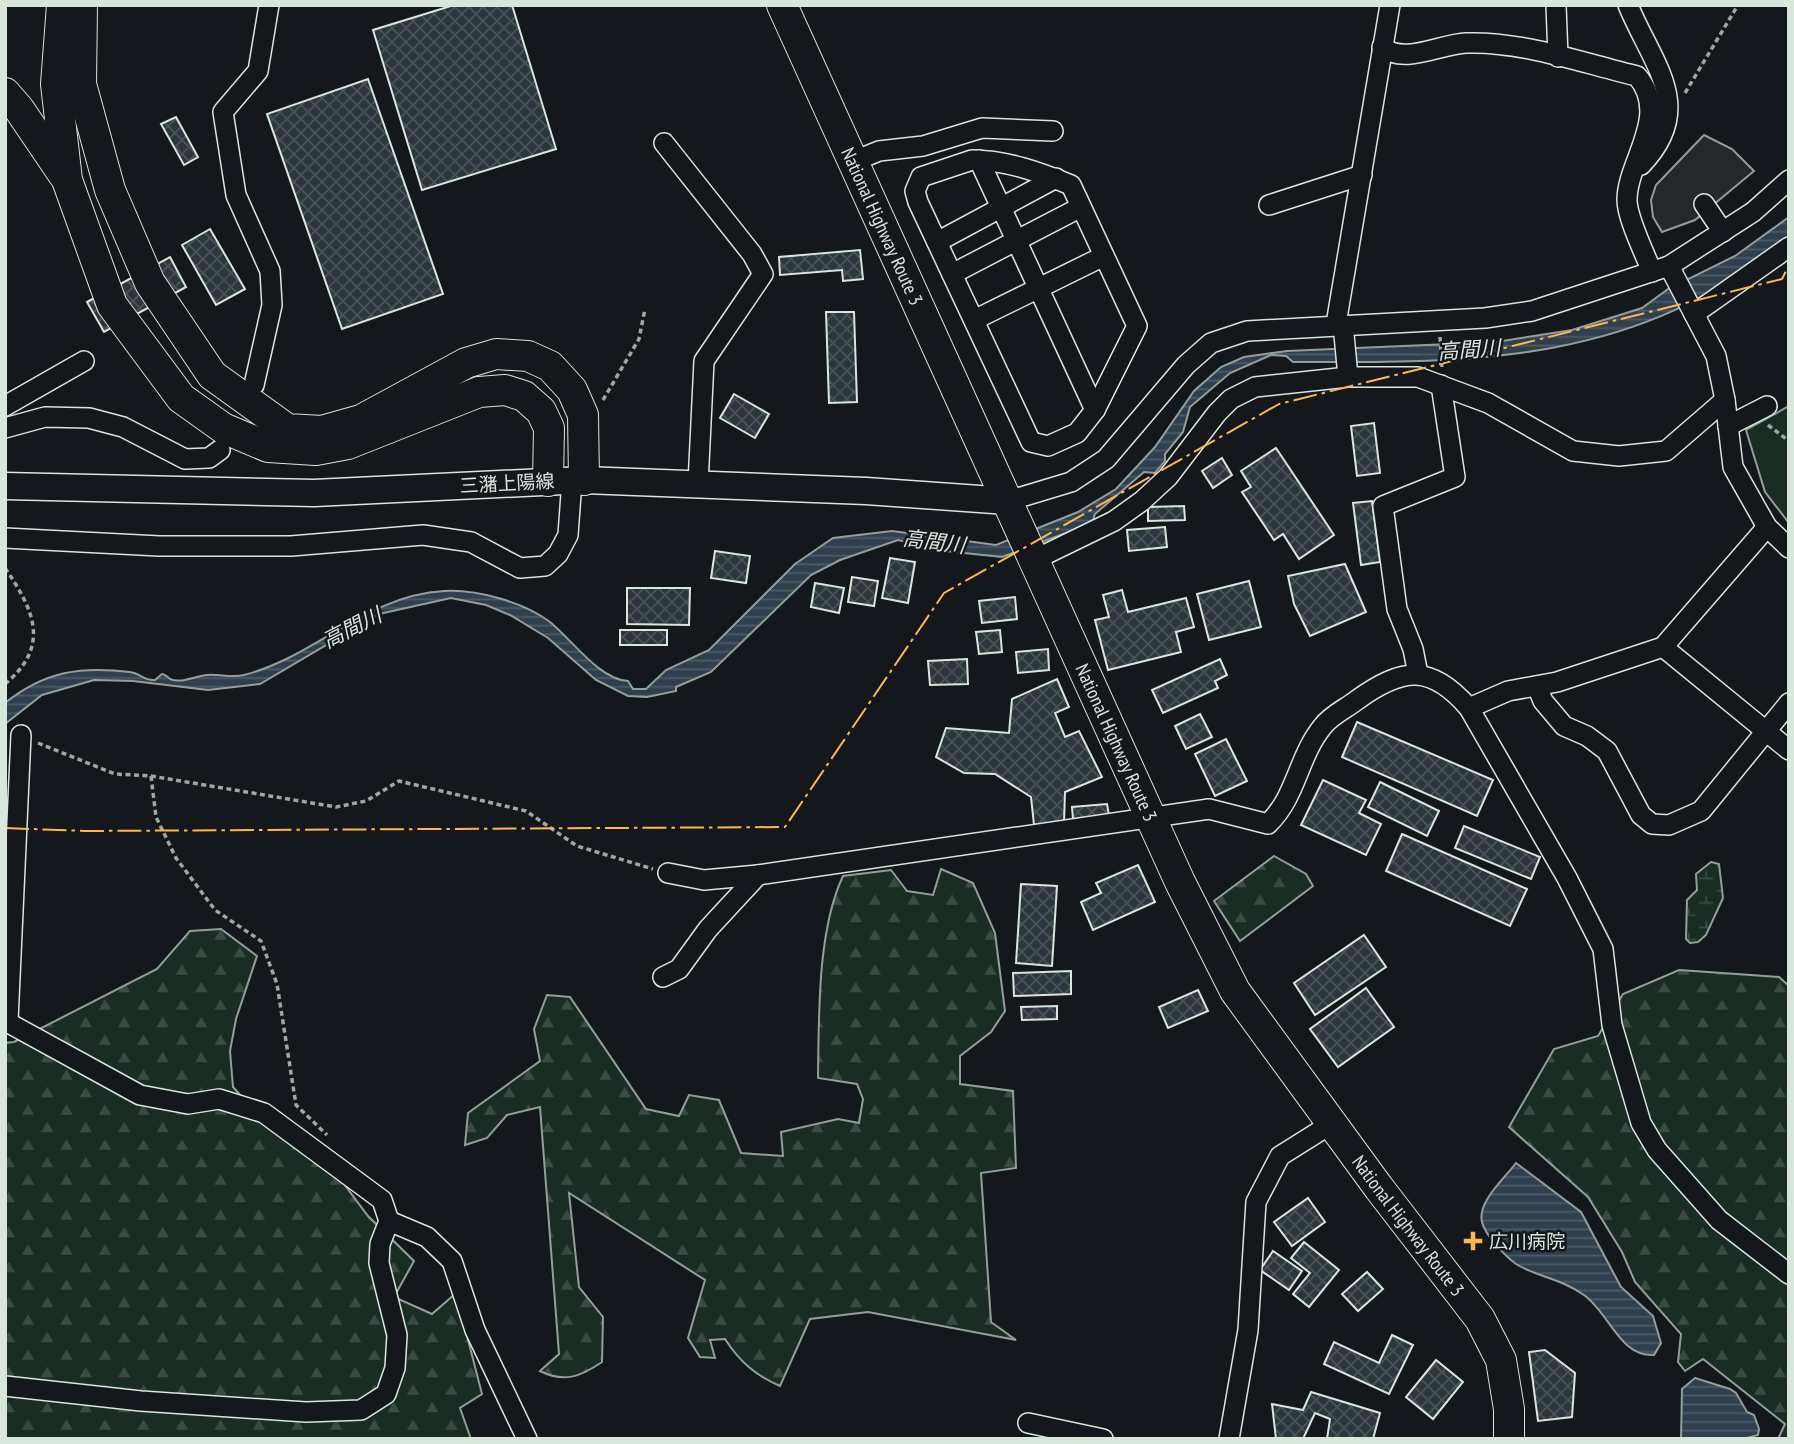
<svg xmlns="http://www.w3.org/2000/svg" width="1794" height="1444" font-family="'PT Sans Narrow','Noto Sans JP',sans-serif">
<defs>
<pattern id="forest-firs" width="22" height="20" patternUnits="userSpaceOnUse" patternTransform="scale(1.75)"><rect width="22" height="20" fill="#1a2d24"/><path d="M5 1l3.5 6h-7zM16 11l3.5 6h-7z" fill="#3b4b43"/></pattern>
<pattern id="wetland-marsh" width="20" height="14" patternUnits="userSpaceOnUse" patternTransform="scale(1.75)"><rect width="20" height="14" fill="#1a2d24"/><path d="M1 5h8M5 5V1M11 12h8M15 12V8" fill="none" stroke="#3b4b43"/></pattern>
<pattern id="water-rules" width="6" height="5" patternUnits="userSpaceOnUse" patternTransform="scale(1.75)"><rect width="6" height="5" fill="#2f3f4d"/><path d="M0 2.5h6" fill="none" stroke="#4c5b66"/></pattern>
<pattern id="building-cross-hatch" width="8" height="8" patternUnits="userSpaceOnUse" patternTransform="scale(1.75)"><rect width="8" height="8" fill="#2c363c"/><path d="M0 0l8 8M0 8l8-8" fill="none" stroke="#4a5358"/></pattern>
</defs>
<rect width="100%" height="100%" fill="#14181c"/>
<g fill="url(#forest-firs)" stroke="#939e99" stroke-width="2">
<path d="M1274,856L1306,874L1313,886L1240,941L1214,901Z"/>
<path d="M941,869L973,883L995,933L1005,1011L991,1032L960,1056V1084L1013,1091L1016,1168L981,1173L991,1322L1016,1340L868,1312L810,1319L780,1386C755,1375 740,1362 725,1339L710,1340L715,1358L700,1357L688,1338L705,1280L569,1193L579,1287L603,1317L602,1362C580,1377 564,1383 540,1371L559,1354L540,1107L507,1115L487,1138L465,1145L468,1113L540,1061L534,1029L547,995L570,997L646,1109L679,1116L689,1095L719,1100L741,1153L783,1156L781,1132L838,1119L859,1123L863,1099L857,1084L818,1078C819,1017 817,931 843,876L891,870L907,891L933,895Z"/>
<path d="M221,929L257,956L236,1019L230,1051L233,1087L260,1117L332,1168L368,1216L414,1261L394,1297L432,1314L456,1293L482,1394L460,1408L471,1439H5V1043L14,1042L157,969L190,931Z"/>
<path d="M1679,970L1779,977L1789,986V1439H1778L1785,1424L1703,1359L1685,1371L1678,1362L1681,1334L1635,1282L1622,1252L1588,1197L1509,1127L1554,1049L1598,1036L1623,994Z"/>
</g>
<path fill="url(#wetland-marsh)" stroke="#939e99" stroke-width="2" d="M1711,862L1719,864L1723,898L1706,935L1698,942L1690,943L1686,939L1687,900L1697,890L1696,874Z"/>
<path fill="#1a2d24" stroke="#939e99" stroke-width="2" d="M1789,406V523L1765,492L1746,430Z"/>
<path fill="#24282b" stroke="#939e99" stroke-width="2" d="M1704,135L1732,149L1754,171L1695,220L1662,232L1653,217L1651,200L1656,185Z"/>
<g fill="url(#water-rules)" stroke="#939e99" stroke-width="2">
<path d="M1789,217V237C1640,364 1477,363 1293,362L1286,356L1271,355L1230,373L1190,407L1183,432L1165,454V461L1155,473L1144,472L1095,514L1092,523L1002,557L945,551L898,540L840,560L811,575L711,672L676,687V691L647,697L628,696L596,680L548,638L510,615L486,605L451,598L379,614L260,684L208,690L133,681L94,680L42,695L5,724V703C45,671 81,666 130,672C140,673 144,681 155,680L162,674C165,674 167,677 170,679C181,684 196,676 207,675C219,674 233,678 244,675C315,657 367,595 444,591C476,589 524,602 550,622C572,640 600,680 628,681L633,689H646L666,670L709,650L795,564L833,538L892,531L996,545L1078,512L1116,489L1155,447L1194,391L1221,367L1244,357L1287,351L1496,342L1572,330L1642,308L1668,289L1735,256Z"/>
<path d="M1516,1163L1581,1212L1621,1287L1653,1316L1661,1343L1654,1355C1620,1357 1610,1314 1584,1295C1560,1278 1537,1277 1516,1264C1505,1256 1485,1235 1482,1222C1477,1202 1505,1178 1516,1163Z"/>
<path d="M1695,1378L1730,1389L1736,1393L1747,1412L1754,1415L1759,1429L1758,1435L1743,1439H1681L1682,1389Z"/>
</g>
<g fill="url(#building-cross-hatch)" stroke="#d8e6dc" stroke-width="2">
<path d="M454,5H512L556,149L422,190L373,30Z"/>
<path d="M368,79L443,294L342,329L267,114Z"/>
<path d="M176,117L198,157L184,165L161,124Z"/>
<path d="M210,229L245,289L216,305L182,245Z"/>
<path d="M860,250L863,279L843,281L842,270L780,275L779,257Z"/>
<path d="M170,257L186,287L104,332L87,302Z"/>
<path d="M826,312H854L857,402L829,403Z"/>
<path d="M734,394L769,414L755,438L720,418Z"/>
<path d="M1374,423L1380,473L1357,476L1351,426Z"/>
<path d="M1276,448L1334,535L1299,559L1283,534L1274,540L1242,492L1251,487L1241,471Z"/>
<path d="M1222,458L1232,475L1213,488L1202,471Z"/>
<path d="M1372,501L1380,562L1361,565L1353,503Z"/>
<path d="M1184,506L1185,520L1148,521V507Z"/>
<path d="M1165,527L1167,547L1129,551L1127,530Z"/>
<path d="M715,551L750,556L746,583L711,578Z"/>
<path d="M890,558L915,562L908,603L882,598Z"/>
<path d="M1345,564L1366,612L1310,636L1294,604L1288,576Z"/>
<path d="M852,577L878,581L874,606L848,602Z"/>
<path d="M1249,581L1261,627L1209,640L1197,594Z"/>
<path d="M815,583L844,588L839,613L811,607Z"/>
<path d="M627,588H690L689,625L627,624Z"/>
<path d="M1122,590L1128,612L1186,598L1194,627L1176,632L1181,652L1108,670L1095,620L1109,617L1103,595Z"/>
<path d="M1015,597L1017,619L982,623L979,601Z"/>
<rect x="620" y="630" width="47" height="15"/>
<path d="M1000,630L1002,652L979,654L976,632Z"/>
<path d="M1048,649L1049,670L1018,673L1016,652Z"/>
<path d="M967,659L968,684L930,685L928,661Z"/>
<path d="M1220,659L1227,675L1215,681L1218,688L1163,713L1152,690Z"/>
<path d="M1057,679L1069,707L1055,713L1065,737L1079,731L1102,777L1065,792L1064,823L1034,825L1031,797L995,774L964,773L936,757L946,728L1009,733L1012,699Z"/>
<path d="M1200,714L1212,737L1186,749L1175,726Z"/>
<path d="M1357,722L1493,780L1477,816L1342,757Z"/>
<path d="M1226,739L1247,781L1215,796L1195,754Z"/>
<path d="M1323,780L1366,800L1359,813L1381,824L1366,855L1301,825Z"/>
<path d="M1380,782L1439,811L1427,836L1368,807Z"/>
<path d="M1107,804L1109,816L1073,819L1072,807Z"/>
<path d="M1464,826L1540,857L1531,879L1455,848Z"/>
<path d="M1402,834L1527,889L1510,926L1386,871Z"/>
<path d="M1138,865L1155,902L1093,930L1081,902L1101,893L1096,883Z"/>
<path d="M1021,884L1057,886L1052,966L1016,963Z"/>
<path d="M1364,935L1386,967L1315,1015L1294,983Z"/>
<path d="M1071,971V994L1014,996L1013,973Z"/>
<path d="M1366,988L1394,1027L1338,1067L1310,1029Z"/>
<path d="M1198,990L1208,1011L1168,1028L1159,1007Z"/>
<path d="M1057,1006V1019L1022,1020L1021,1007Z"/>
<path d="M1308,1198L1325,1222L1292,1246L1274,1222Z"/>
<path d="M1304,1242L1339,1270L1309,1307L1293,1294L1310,1273L1291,1258Z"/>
<path d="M1273,1251L1302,1271L1289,1290L1260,1270Z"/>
<path d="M1367,1272L1383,1289L1358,1311L1342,1294Z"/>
<path d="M1392,1335L1413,1345L1389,1394L1324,1364L1334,1342L1379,1363Z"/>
<path d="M1545,1350L1575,1373L1572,1417L1538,1421L1529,1352Z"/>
<path d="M1436,1360L1463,1382L1433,1419L1406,1397Z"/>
<path d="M1311,1392L1380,1413L1373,1439H1327L1330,1419L1315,1413L1303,1439H1276L1272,1404L1303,1410Z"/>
</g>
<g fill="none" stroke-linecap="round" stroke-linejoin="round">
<defs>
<g id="minor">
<path d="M1556,5L1558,57"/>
<path d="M1628,5C1652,64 1697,107 1641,165"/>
<path d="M1382,47C1405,65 1440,44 1466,43C1523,41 1582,63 1637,76C1671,116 1627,161 1627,200C1627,218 1645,254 1652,272"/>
<path d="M664,143L752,254L763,274L704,361L698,484"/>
<path d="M972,160C1006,160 1039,172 1071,185L1137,326L1095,410L1077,433L1048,446L1031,442L918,202L915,191L921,177Z"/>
<path d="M979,160L1095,410"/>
<path d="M852,162L879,151L923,146L982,128L1053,131"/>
<path d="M1704,204L1723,232"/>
<path d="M1269,205L1362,175"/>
<path d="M937,242L1056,178"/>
<path d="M1669,266L1716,356L1725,400L1733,467L1767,527L1789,548"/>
<path d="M952,274L1081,207"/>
<path d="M1694,314L1789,247"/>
<path d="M974,320L1104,256"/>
<path d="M1336,324L1390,5"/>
<path d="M1343,324L1348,377"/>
<path d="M254,385L272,305L270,271L236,195L223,112L258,71L269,5"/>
<path d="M5,406L84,361"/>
<path d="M1728,426L1767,406"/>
<path d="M5,428L45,417L89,418L123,427L185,459L209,458L220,450"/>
<path d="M1008,501L1071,482L1106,459L1186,365L1211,343L1247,331L1485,318L1532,311L1669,266L1753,212L1789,180"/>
<path d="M5,538L159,546H291L423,535L471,542L520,568L545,566L558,554L568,535L572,480"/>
<path d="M1034,560L1114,521L1142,501L1168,477L1217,413L1231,399L1255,387L1348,377H1418L1488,403L1573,451L1619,456L1666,451L1725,400"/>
<path d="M1663,647L1789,750"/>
<path d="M1418,674L1413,649L1397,609L1383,506L1455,477L1441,385"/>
<path d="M1537,686L1543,701L1564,726L1587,736L1607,751L1641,815L1652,824L1669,825L1701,811L1789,703"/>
<path d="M1469,708L1508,691L1557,682L1663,647L1767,527"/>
<path d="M668,873L704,880L758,875"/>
<path d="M663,977L679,969L708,929L758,875L1209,809L1268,824C1297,796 1298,756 1323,726C1331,715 1347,708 1357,700C1403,667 1431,664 1469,708L1567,878L1603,949L1612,1025L1641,1123L1657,1150L1719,1220L1789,1274"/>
<path d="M5,1021L140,1095L188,1104L219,1099L264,1113L382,1200L389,1221L380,1244L379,1263L397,1335L395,1368L386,1394L361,1410L306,1412L141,1401L5,1386"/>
<path d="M8,1021L21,735"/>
<path d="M389,1221L427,1237L452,1261L475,1330L527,1439"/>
<path d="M1028,1423L1103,1439"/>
<path d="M1229,1439L1248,1330L1256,1202L1280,1156L1331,1124"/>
</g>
<path id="major" d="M5,486L314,493L584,480L866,491L1008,501"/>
<g id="highway">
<path d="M62,5L56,84L67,180L112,305L181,398L223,428L268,447L316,450L348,444L479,392L505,390L524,396L541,411L549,428L548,481"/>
<path d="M82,5L81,84L110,190L150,283L212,375L287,429L322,431L361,420L466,363L496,354L528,356L550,366L572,390L583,415L584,480"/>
<path id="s1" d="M782,5L1180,882L1235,991L1379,1188L1480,1319L1501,1360L1509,1409V1439"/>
<path d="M5,93L19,109L63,174"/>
</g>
</defs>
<use href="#minor" stroke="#d8e6dc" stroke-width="22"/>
<use href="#major" stroke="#d8e6dc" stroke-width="29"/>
<use href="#highway" stroke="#d8e6dc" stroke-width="32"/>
<g stroke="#9da8a2" stroke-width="3.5" stroke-dasharray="5 3.5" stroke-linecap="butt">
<path d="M1685,93L1738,5"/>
<path d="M5,219V233"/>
<path d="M1440,337L1442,367"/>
<path d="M603,400L639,339L645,309"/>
<path d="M1768,425L1789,441"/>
<path d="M5,568C34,610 51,646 5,684"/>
<path d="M38,743L115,774L151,776L336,807L366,801L399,781L526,811L577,846L653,869"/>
<path d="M151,776L156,817L176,858L215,910L261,941L277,984L296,1105L327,1135"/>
</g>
<use href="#minor" stroke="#14181c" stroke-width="19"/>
<use href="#major" stroke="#14181c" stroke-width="26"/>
<use href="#highway" stroke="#14181c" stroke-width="30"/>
<path stroke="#ffb74d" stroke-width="2" stroke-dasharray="24 5 3.5 5" stroke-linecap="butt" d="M5,828L85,831L785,827L944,593L1279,404L1782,279L1789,265"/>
</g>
<path fill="#ffb74d" stroke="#14181c" stroke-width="2.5" d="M1469.5 1230.5h7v7h7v7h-7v7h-7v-7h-7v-7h7z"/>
<g text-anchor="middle" stroke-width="5" stroke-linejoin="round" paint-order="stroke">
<g font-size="19" fill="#d8e6dc" stroke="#14181c">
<text dy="7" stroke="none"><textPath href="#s1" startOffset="243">National Highway Route 3</textPath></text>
<text transform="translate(507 483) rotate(-3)" y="7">三潴上陽線</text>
<text dy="7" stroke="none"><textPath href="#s1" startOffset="810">National Highway Route 3</textPath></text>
<text dy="7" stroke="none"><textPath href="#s1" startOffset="1377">National Highway Route 3</textPath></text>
</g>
<g font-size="19" fill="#d8e6dc" stroke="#14181c" text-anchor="start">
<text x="1489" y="1248">広川病院</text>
</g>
<g font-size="21" font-style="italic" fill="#d8e6dc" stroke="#14181c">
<text transform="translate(1469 350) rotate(-4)" y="7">高間川</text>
<text transform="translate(934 542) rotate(7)" y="7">高間川</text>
<text transform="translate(352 628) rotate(-27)" y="7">高間川</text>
</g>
</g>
<rect width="1794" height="1444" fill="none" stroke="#d8e6dc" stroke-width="14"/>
</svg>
